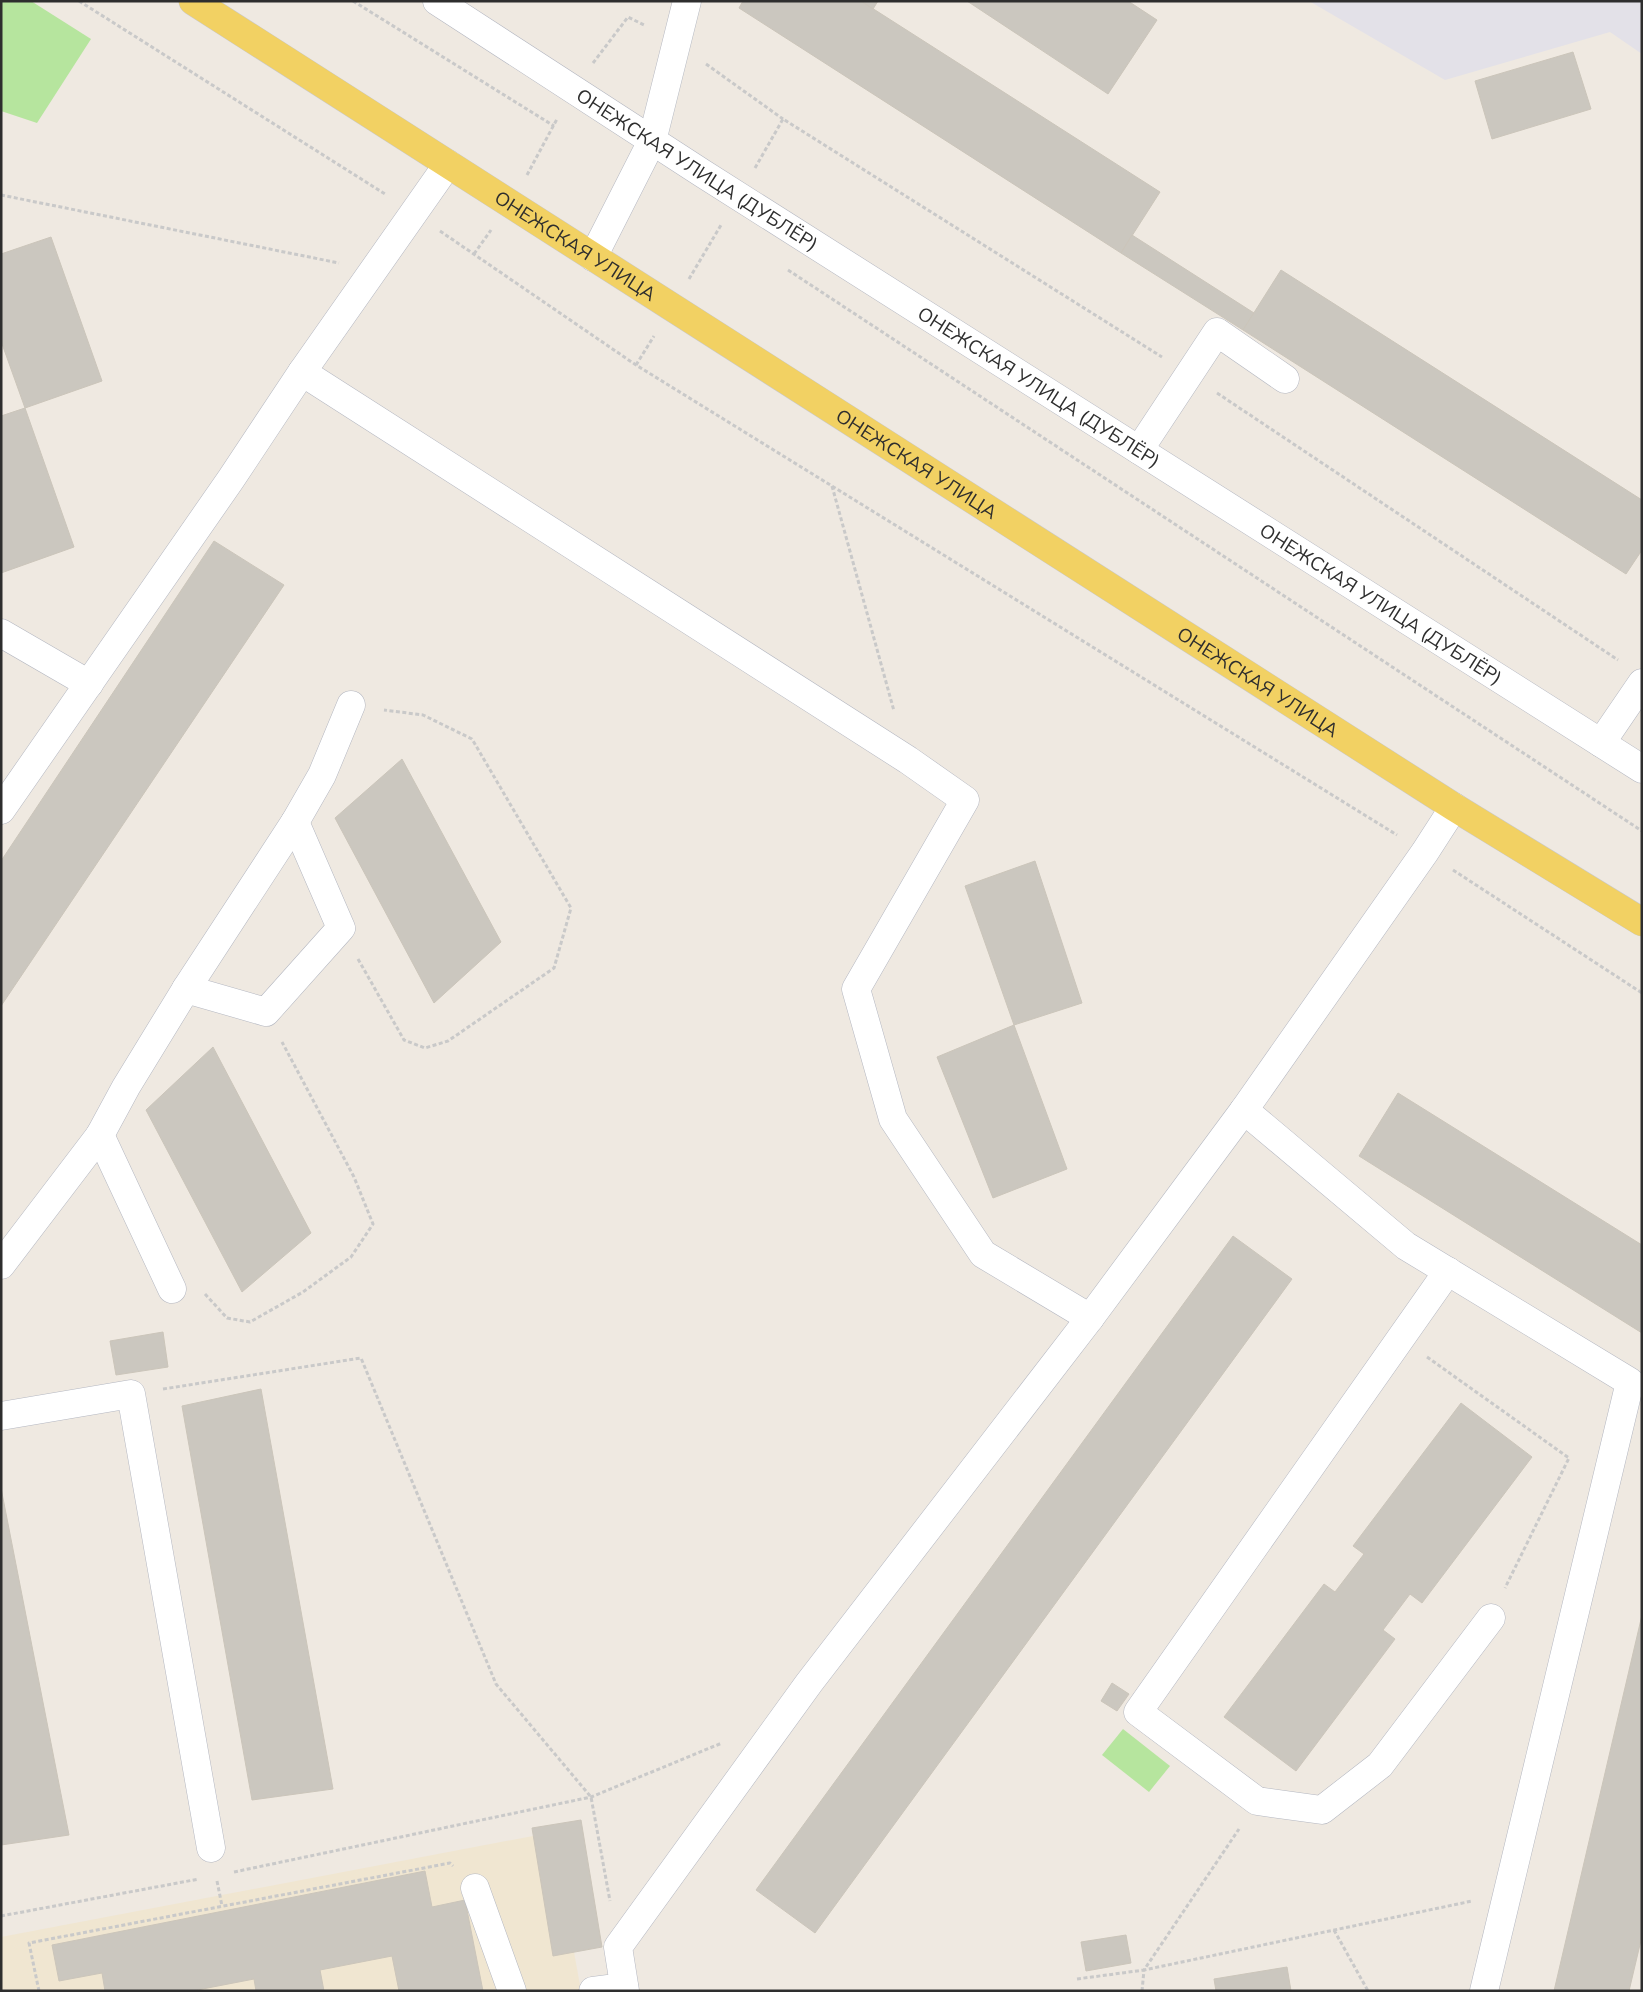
<svg xmlns="http://www.w3.org/2000/svg" width="1643" height="1992" font-family="Mulish,sans-serif">
<rect width="100%" height="100%" fill="#efe9e1"/>
<path fill="#e3e1e8" d="M1309,1H1642V54L1610,32L1445,80Z"/>
<path fill="#f0e6d1" d="M533,1836L574,1952L581,1991H1V1937Z"/>
<g fill="#b6e59e">
<path d="M1,1H31L91,39L37,123L1,111Z"/>
<path d="M1123,1729L1170,1766L1149,1792L1102,1755Z"/>
</g>
<g fill="#cbc7bf" stroke="#cbc5ba">
<path d="M743,1H861L1160,192L1121,253L739,8Z"/>
<path d="M861,1H878L873,9Z"/>
<path d="M967,1H1128L1157,20L1108,94Z"/>
<path d="M1573,52L1591,109L1492,139L1475,81Z"/>
<path d="M1132,235L1254,313L1243,330L1121,253Z"/>
<path d="M51,237L102,381L25,408L1,341V254Z"/>
<path d="M1281,270L1642,500V550L1626,574L1243,330Z"/>
<path d="M25,408L74,547L1,573V416Z"/>
<path d="M214,541L284,585L1,1006V861Z"/>
<path d="M402,759L501,942L434,1003L335,818Z"/>
<path d="M1035,861L1082,1003L1014,1025L965,886Z"/>
<path d="M1014,1025L1067,1169L993,1198L937,1057Z"/>
<path d="M213,1047L311,1233L242,1292L146,1110Z"/>
<path d="M1398,1093L1642,1245V1333L1359,1156Z"/>
<path d="M1233,1236L1292,1279L815,1933L756,1890Z"/>
<path d="M163,1332L168,1367L116,1375L110,1341Z"/>
<path d="M261,1389L333,1789L252,1800L182,1406Z"/>
<path d="M1461,1403L1532,1457L1422,1603L1410,1594L1383,1630L1395,1639L1296,1771L1224,1717L1324,1584L1335,1592L1364,1554L1353,1546Z"/>
<path d="M1,1488L69,1835L1,1845Z"/>
<path d="M1642,1615V1936L1629,1991H1554Z"/>
<path d="M1112,1683L1129,1694L1117,1711L1101,1701Z"/>
<path d="M581,1820L602,1947L553,1956L532,1828Z"/>
<path d="M425,1871L432,1907L465,1900L483,1991H399L392,1956L320,1970L324,1991H256L254,1979L192,1991H105L102,1973L59,1981L52,1945Z"/>
<path d="M1126,1935L1131,1963L1086,1971L1081,1942Z"/>
<path d="M1287,1967L1291,1991H1216L1214,1979Z"/>
</g>
<g fill="none" stroke-linecap="round" stroke-linejoin="round">
<defs>
<g id="minor">
<path id="s1" d="M437,1L702,173L1642,769"/>
<path d="M593,257L652,141L687,1"/>
<path d="M302,372L908,760L965,800L856,989L893,1119L983,1254L1090,1318"/>
<path d="M1139,450L1217,332L1285,379"/>
<path d="M1,633L89,684"/>
<path d="M1601,743L1642,683"/>
<path d="M1,810L231,479L302,372L448,164"/>
<path d="M186,989L266,1012L341,928L295,822"/>
<path d="M1244,1110L1406,1246L1630,1382L1484,1991"/>
<path d="M100,1135L172,1289"/>
<path d="M1,1265L100,1135L126,1087L186,989L295,822L322,775L351,705"/>
<path d="M1448,1271L1138,1712L1257,1801L1322,1810L1380,1765L1491,1618"/>
<path d="M1,1416L131,1394L211,1848"/>
<path d="M475,1888L512,1991"/>
<path d="M593,1991L624,1987"/>
<path d="M625,1991L618,1947L809,1683L1090,1318L1244,1110L1425,852L1454,807"/>
</g>
<g id="major">
<path id="s2" d="M193,1L1454,807L1642,922"/>
</g>
</defs>
<use href="#minor" stroke="#b4b7c1" stroke-width="29"/>
<use href="#major" stroke="#c9c9c9" stroke-width="29"/>
<g stroke="#c9c9c9" stroke-width="3" stroke-dasharray="4 2.5" stroke-linecap="butt">
<path d="M79,1L385,194"/>
<path d="M353,1L554,126"/>
<path d="M593,63L628,17L646,26"/>
<path d="M706,64L783,119"/>
<path d="M755,168L783,119L1162,357"/>
<path d="M527,175L557,119"/>
<path d="M1,195L339,263"/>
<path d="M440,231L636,365L1397,835"/>
<path d="M474,254L491,230"/>
<path d="M788,270L1642,831"/>
<path d="M689,279L721,225"/>
<path d="M636,365L654,336"/>
<path d="M1217,393L1618,660"/>
<path d="M832,486L894,711"/>
<path d="M1453,870L1642,993"/>
<path d="M358,959L404,1040L425,1048L448,1041L554,968L571,908L472,739L423,715L384,710"/>
<path d="M205,1294L227,1318L250,1322L303,1292L351,1257L373,1224L354,1177L282,1042"/>
<path d="M1427,1357L1569,1458L1505,1588"/>
<path d="M163,1389L361,1358L496,1684L591,1797L610,1901"/>
<path d="M234,1872L591,1797L722,1743"/>
<path d="M217,1881L222,1906"/>
<path d="M1,1916L199,1879"/>
<path d="M1334,1930L1368,1991"/>
<path d="M1077,1979L1144,1970L1239,1829"/>
<path d="M39,1991L29,1943L450,1863L453,1866"/>
<path d="M1142,1991L1144,1970L1472,1901"/>
</g>
<use href="#minor" stroke="#fff" stroke-width="28"/>
<use href="#major" stroke="#f2d163" stroke-width="28"/>
</g>
<g text-anchor="middle" stroke-width="4" stroke-linejoin="round" paint-order="stroke">
<g font-size="19" fill="#2e2e2e" stroke="#fff">
<text dy="7" stroke="none"><textPath href="#s1" startOffset="310">ОНЕЖСКАЯ УЛИЦА (ДУБЛЁР)</textPath></text>
<text dy="7" stroke="none"><textPath href="#s2" startOffset="454">ОНЕЖСКАЯ УЛИЦА</textPath></text>
<text dy="7" stroke="none"><textPath href="#s1" startOffset="715">ОНЕЖСКАЯ УЛИЦА (ДУБЛЁР)</textPath></text>
<text dy="7" stroke="none"><textPath href="#s2" startOffset="859">ОНЕЖСКАЯ УЛИЦА</textPath></text>
<text dy="7" stroke="none"><textPath href="#s1" startOffset="1120">ОНЕЖСКАЯ УЛИЦА (ДУБЛЁР)</textPath></text>
<text dy="7" stroke="none"><textPath href="#s2" startOffset="1264">ОНЕЖСКАЯ УЛИЦА</textPath></text>
</g>
</g>
<rect width="1643" height="1992" fill="none" stroke="#2e2e2e" stroke-width="5"/>
</svg>
